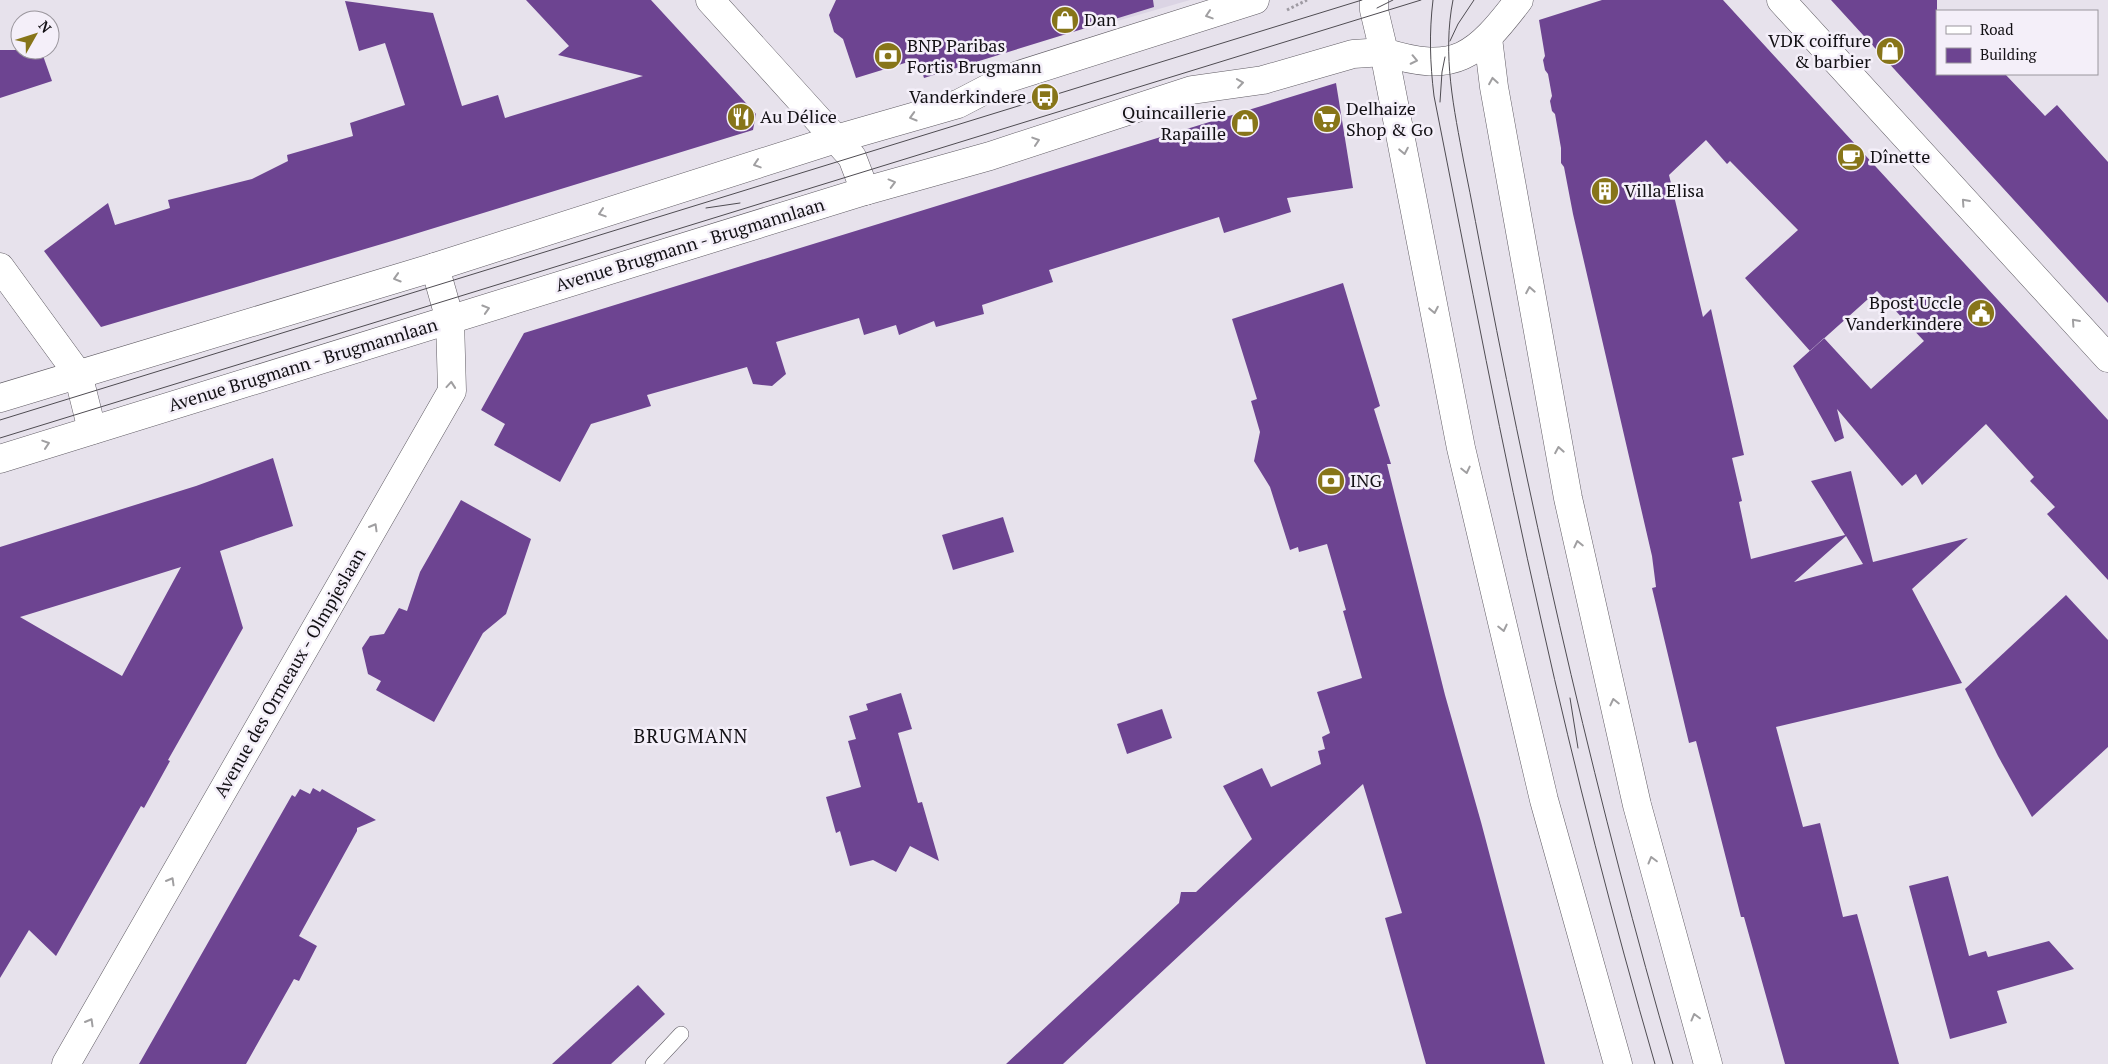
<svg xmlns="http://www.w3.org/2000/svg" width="2108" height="1064" font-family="'PT Serif',serif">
<rect width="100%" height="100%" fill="#e7e2ec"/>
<path fill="#dbd4e4" d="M1077,0H1190L1086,30Z"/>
<g fill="#6d4491" fill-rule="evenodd">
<path d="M526,0H651L756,114L753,130L392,241L101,327L44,251L108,203L115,225L170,208L168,200L252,179L288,161L287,155L353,136L350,123L405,105L385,43L359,51L345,1L433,13L462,106L498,95L505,118L643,76L558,55L569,46Z"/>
<path d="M836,0H1153L1154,7L924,78L918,59L856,78L843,39L834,32L829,15Z"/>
<path d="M1602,0H1723L2108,420V580L2047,514L2055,507L2030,481L2034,477L1986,424L1922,485L1916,474L1902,486L1837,409L1844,438L1835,442L1793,366L1824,338L1871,389L1924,341L1877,291L1810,351L1745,278L1798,230L1730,161L1727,164L1706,140L1669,175L1703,317L1711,309L1744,455L1732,458L1742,501L1739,502L1751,559L1845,535L1811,481L1851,471L1873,562L1968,538L1912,589L1962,683L1776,727L1803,827L1820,823L1843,917L1857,914L1899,1064H1785L1744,917H1741L1696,741L1689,743L1652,588L1656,587L1652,556L1573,214L1564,167L1561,163V148L1555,114L1552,111L1550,101L1552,96L1548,74L1545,70L1543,60L1545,56L1539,20ZM1846,536L1863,564L1794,582Z"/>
<path d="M1831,0H1937V74H2005L2045,116L2057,105L2108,162V303Z"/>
<path d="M0,50H41L52,81L0,98Z"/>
<path d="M1336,83L1353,188L1287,198L1291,212L1224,233L1219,217L1049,270L1053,282L982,305L984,314L936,327L934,321L899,335L896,325L864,335L859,318L776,342L786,374L772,386L753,384L747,367L647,395L651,406L591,424L560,482L494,445L505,424L481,410L524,333Z"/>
<path d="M1343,283L1380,406L1374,409L1391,464H1387L1445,695L1481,822L1545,1064H1426L1385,918L1402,913L1363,784L1063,1064H1006L1179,903L1181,892H1196L1252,839L1223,786L1262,768L1271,787L1321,764L1318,751L1325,749L1322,737L1330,733L1317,692L1362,678L1343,611L1346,610L1327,544L1299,552L1298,547L1290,550L1270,487L1254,461L1260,432L1251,401L1257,399L1232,319Z"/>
<path d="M273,458L293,526L220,551L243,628L168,760L170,761L144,808L141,806L56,956L29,930L0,978V547L196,486ZM181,567L122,676L20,617L111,589Z"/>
<path d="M461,500L531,539L506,614L483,633L434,722L376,690L381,681L368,674L362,648L370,636L384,634L399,608L407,611L420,572Z"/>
<path d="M1003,517L1014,552L953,570L942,535Z"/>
<path d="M2066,595L2108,640V747L2032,817L1998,756L1965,689Z"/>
<path d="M901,693L912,729L898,733L918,803L922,802L939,861L910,846L896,872L873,860L850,866L840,831L836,833L826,797L861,787L848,741L856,739L849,716L868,710L866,704Z"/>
<path d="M1162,709L1172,738L1127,754L1117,724Z"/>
<path d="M313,788L320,792L322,789L376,820L357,828V831L299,936L317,946L299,981L294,979L246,1064H139L292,795L295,797L300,789L310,794Z"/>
<path d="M1948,876L1969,956L1986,951L1988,957L2049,941L2074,969L1997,991L2007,1023L1950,1039L1909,886Z"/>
<path d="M638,985L665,1014L611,1064H552Z"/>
</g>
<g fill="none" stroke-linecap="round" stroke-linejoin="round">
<defs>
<path id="lane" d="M653,1064L681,1034"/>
<g id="street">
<path d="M710,0L852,157L865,191"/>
<path d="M1781,0L2108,358"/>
<path d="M0,267L78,374L92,430"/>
<path d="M66,1064L452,391L450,320L435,267"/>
</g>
<g id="secondary">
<path d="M1488,38L1494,87L1568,498L1637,805L1708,1064"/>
<path d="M1384,52L1461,448L1544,800L1618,1064"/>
</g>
<g id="primary">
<path d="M1374,0V10L1384,52C1456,75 1476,56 1519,0"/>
<path d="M0,398L435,267L836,139L958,104L1006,79L1255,0"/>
<path d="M0,459L865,191L990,156L1192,90L1263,80L1353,54L1384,52"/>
</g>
</defs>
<use href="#lane" stroke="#605c64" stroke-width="16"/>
<use href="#street" stroke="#605c64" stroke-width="29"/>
<use href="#secondary" stroke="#605c64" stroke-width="29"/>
<use href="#primary" stroke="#605c64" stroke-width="29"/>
<path stroke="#9e9aa2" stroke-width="3" stroke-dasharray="2.5 2.5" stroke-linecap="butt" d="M1287,10L1307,0"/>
<use href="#lane" stroke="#fff" stroke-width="15"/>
<use href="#street" stroke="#fff" stroke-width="28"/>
<use href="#secondary" stroke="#fff" stroke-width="28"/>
<use href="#primary" stroke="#fff" stroke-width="28"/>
<g stroke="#4f4c52" stroke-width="1">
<path d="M1433,0C1429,33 1430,63 1434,96C1469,272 1502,449 1542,624C1575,772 1613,919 1655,1064"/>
<path d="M1453,0C1442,55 1454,109 1464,163C1472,202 1479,241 1487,281C1538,544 1598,806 1673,1064"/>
<path d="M1377,8L1393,0"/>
<path d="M1450,41L1458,24L1474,0"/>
<path d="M1440,102L1442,72L1445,57"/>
<path d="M706,208L740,203"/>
<path d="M0,420L1362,0"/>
<path d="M0,438L1421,0"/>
<path d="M1570,698L1578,748"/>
</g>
</g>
<defs><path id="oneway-chevron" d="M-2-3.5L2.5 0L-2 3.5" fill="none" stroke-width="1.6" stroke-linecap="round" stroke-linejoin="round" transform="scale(1.25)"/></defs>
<g stroke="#a09fa1">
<use href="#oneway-chevron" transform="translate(1209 15) rotate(162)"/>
<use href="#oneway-chevron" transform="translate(1414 60) rotate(12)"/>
<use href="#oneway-chevron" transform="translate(1493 81) rotate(-99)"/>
<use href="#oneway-chevron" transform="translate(1240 83) rotate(-8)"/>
<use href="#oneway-chevron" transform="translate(913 117) rotate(164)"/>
<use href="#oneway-chevron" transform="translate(1036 141) rotate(-18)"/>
<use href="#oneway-chevron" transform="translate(1404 151) rotate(79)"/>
<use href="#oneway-chevron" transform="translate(757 164) rotate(162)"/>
<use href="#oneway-chevron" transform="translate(892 183) rotate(-15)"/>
<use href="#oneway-chevron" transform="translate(1965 202) rotate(-132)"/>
<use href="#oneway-chevron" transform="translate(602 213) rotate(162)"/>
<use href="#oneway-chevron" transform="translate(397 278) rotate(163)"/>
<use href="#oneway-chevron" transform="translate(1530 290) rotate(-100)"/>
<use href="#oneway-chevron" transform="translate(486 309) rotate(-17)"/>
<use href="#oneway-chevron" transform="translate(1434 310) rotate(79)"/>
<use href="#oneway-chevron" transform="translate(2075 322) rotate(-132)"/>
<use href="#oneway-chevron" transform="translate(451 385) rotate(-85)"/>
<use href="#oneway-chevron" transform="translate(46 444) rotate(-18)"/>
<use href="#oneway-chevron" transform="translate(1559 450) rotate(-100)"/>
<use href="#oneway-chevron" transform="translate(1466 470) rotate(77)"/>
<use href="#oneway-chevron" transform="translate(374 527) rotate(-60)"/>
<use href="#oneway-chevron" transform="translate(1578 544) rotate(-103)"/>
<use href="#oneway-chevron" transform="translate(1503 628) rotate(77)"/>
<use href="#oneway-chevron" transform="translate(1614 702) rotate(-103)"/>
<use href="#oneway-chevron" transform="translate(1652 860) rotate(-105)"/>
<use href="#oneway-chevron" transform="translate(171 881) rotate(-60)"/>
<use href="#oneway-chevron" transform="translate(1695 1017) rotate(-105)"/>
<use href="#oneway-chevron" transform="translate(90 1022) rotate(-60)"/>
</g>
<defs>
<symbol id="shop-disc" viewBox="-11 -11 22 22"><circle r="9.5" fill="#877519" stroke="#f4eff9"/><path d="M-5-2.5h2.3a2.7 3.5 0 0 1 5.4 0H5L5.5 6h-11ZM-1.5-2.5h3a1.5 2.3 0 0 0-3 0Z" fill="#fff"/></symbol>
<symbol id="bank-disc" viewBox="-11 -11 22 22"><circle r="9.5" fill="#877519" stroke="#f4eff9"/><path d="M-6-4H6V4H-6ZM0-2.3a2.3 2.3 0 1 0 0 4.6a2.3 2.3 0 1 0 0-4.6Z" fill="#fff"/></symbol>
<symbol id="bus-disc" viewBox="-11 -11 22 22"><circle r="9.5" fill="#877519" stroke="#f4eff9"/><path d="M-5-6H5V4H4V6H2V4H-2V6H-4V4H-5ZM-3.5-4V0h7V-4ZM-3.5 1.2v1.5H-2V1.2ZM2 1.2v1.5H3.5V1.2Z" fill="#fff"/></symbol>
<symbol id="restaurant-disc" viewBox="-11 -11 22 22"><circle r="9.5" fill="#877519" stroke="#f4eff9"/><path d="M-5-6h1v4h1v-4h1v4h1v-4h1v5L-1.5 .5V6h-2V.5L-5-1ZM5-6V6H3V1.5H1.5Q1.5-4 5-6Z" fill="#fff"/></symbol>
<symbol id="supermarket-disc" viewBox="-11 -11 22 22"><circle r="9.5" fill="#877519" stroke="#f4eff9"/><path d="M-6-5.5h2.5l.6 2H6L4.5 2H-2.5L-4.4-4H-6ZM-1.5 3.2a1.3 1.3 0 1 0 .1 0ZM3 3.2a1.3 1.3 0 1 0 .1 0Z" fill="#fff"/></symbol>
<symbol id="cafe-disc" viewBox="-11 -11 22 22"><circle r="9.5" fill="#877519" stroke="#f4eff9"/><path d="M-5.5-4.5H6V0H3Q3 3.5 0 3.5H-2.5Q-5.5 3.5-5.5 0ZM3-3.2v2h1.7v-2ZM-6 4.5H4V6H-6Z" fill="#fff"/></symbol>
<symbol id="building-disc" viewBox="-11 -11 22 22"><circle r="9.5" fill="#877519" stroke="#f4eff9"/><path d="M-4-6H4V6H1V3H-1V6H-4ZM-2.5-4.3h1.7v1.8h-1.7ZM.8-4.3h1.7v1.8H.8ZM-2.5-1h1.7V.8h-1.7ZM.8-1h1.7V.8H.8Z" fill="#fff"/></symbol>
<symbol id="civic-disc" viewBox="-11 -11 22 22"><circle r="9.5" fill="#877519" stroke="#f4eff9"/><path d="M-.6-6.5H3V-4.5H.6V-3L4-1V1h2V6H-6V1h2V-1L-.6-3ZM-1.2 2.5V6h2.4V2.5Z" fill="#fff"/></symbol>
</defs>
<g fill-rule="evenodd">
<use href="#shop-disc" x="1049" y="4" width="32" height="32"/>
<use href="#shop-disc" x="1874" y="35" width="32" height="32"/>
<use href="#bank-disc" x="872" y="40" width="32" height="32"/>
<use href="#bus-disc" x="1029" y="81" width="32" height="32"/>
<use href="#restaurant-disc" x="725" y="101" width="32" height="32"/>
<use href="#supermarket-disc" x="1311" y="103" width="32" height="32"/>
<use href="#shop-disc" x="1229" y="107" width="32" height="32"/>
<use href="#cafe-disc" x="1835" y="141" width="32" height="32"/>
<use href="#building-disc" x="1589" y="175" width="32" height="32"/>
<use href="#civic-disc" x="1965" y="297" width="32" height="32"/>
<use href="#bank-disc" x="1315" y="465" width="32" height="32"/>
</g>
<g text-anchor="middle" stroke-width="5" stroke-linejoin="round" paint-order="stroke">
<g font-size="18" fill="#121014" stroke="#f4eff9" text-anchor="start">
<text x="1084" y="26">Dan</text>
<text x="1871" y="47" text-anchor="end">VDK coiffure<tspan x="1871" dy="21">&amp; barbier</tspan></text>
<text x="907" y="52">BNP Paribas<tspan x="907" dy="21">Fortis Brugmann</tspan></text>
<text x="1026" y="103" text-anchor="end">Vanderkindere</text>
<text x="1346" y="115">Delhaize<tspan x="1346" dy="21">Shop &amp; Go</tspan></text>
<text x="1226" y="119" text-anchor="end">Quincaillerie<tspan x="1226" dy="21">Rapaille</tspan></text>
<text x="760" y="123">Au Délice</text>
<text x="1870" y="163">Dînette</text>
<text x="1624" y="197">Villa Elisa</text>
<text x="1962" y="309" text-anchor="end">Bpost Uccle<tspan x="1962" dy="21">Vanderkindere</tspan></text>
<text x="1350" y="487">ING</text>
</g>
<g font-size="18" fill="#121014" stroke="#f4eff9">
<text transform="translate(690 245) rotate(-17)" y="6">Avenue Brugmann - Brugmannlaan</text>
<text transform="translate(303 365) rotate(-17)" y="6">Avenue Brugmann - Brugmannlaan</text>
<text transform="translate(290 673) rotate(-60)" y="6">Avenue des Ormeaux - Olmpjeslaan</text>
</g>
<g font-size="19" letter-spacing="1" fill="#121014" stroke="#f4eff9">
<text x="691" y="743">BRUGMANN</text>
</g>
</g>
<rect x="1936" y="10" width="162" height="65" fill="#f4eff9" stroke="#9a969d"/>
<rect x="1946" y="26" width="25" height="8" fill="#ffffff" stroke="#9a969d"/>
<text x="1980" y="35" font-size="15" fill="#121014">Road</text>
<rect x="1946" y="48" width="25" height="15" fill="#6d4491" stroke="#9a969d"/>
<text x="1980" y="60" font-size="15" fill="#121014">Building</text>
<g transform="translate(35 35) rotate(51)"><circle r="24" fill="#f4eff9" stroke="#9a969d"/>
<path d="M0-4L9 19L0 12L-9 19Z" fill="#877519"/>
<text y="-8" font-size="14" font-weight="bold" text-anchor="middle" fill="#121014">N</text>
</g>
</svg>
